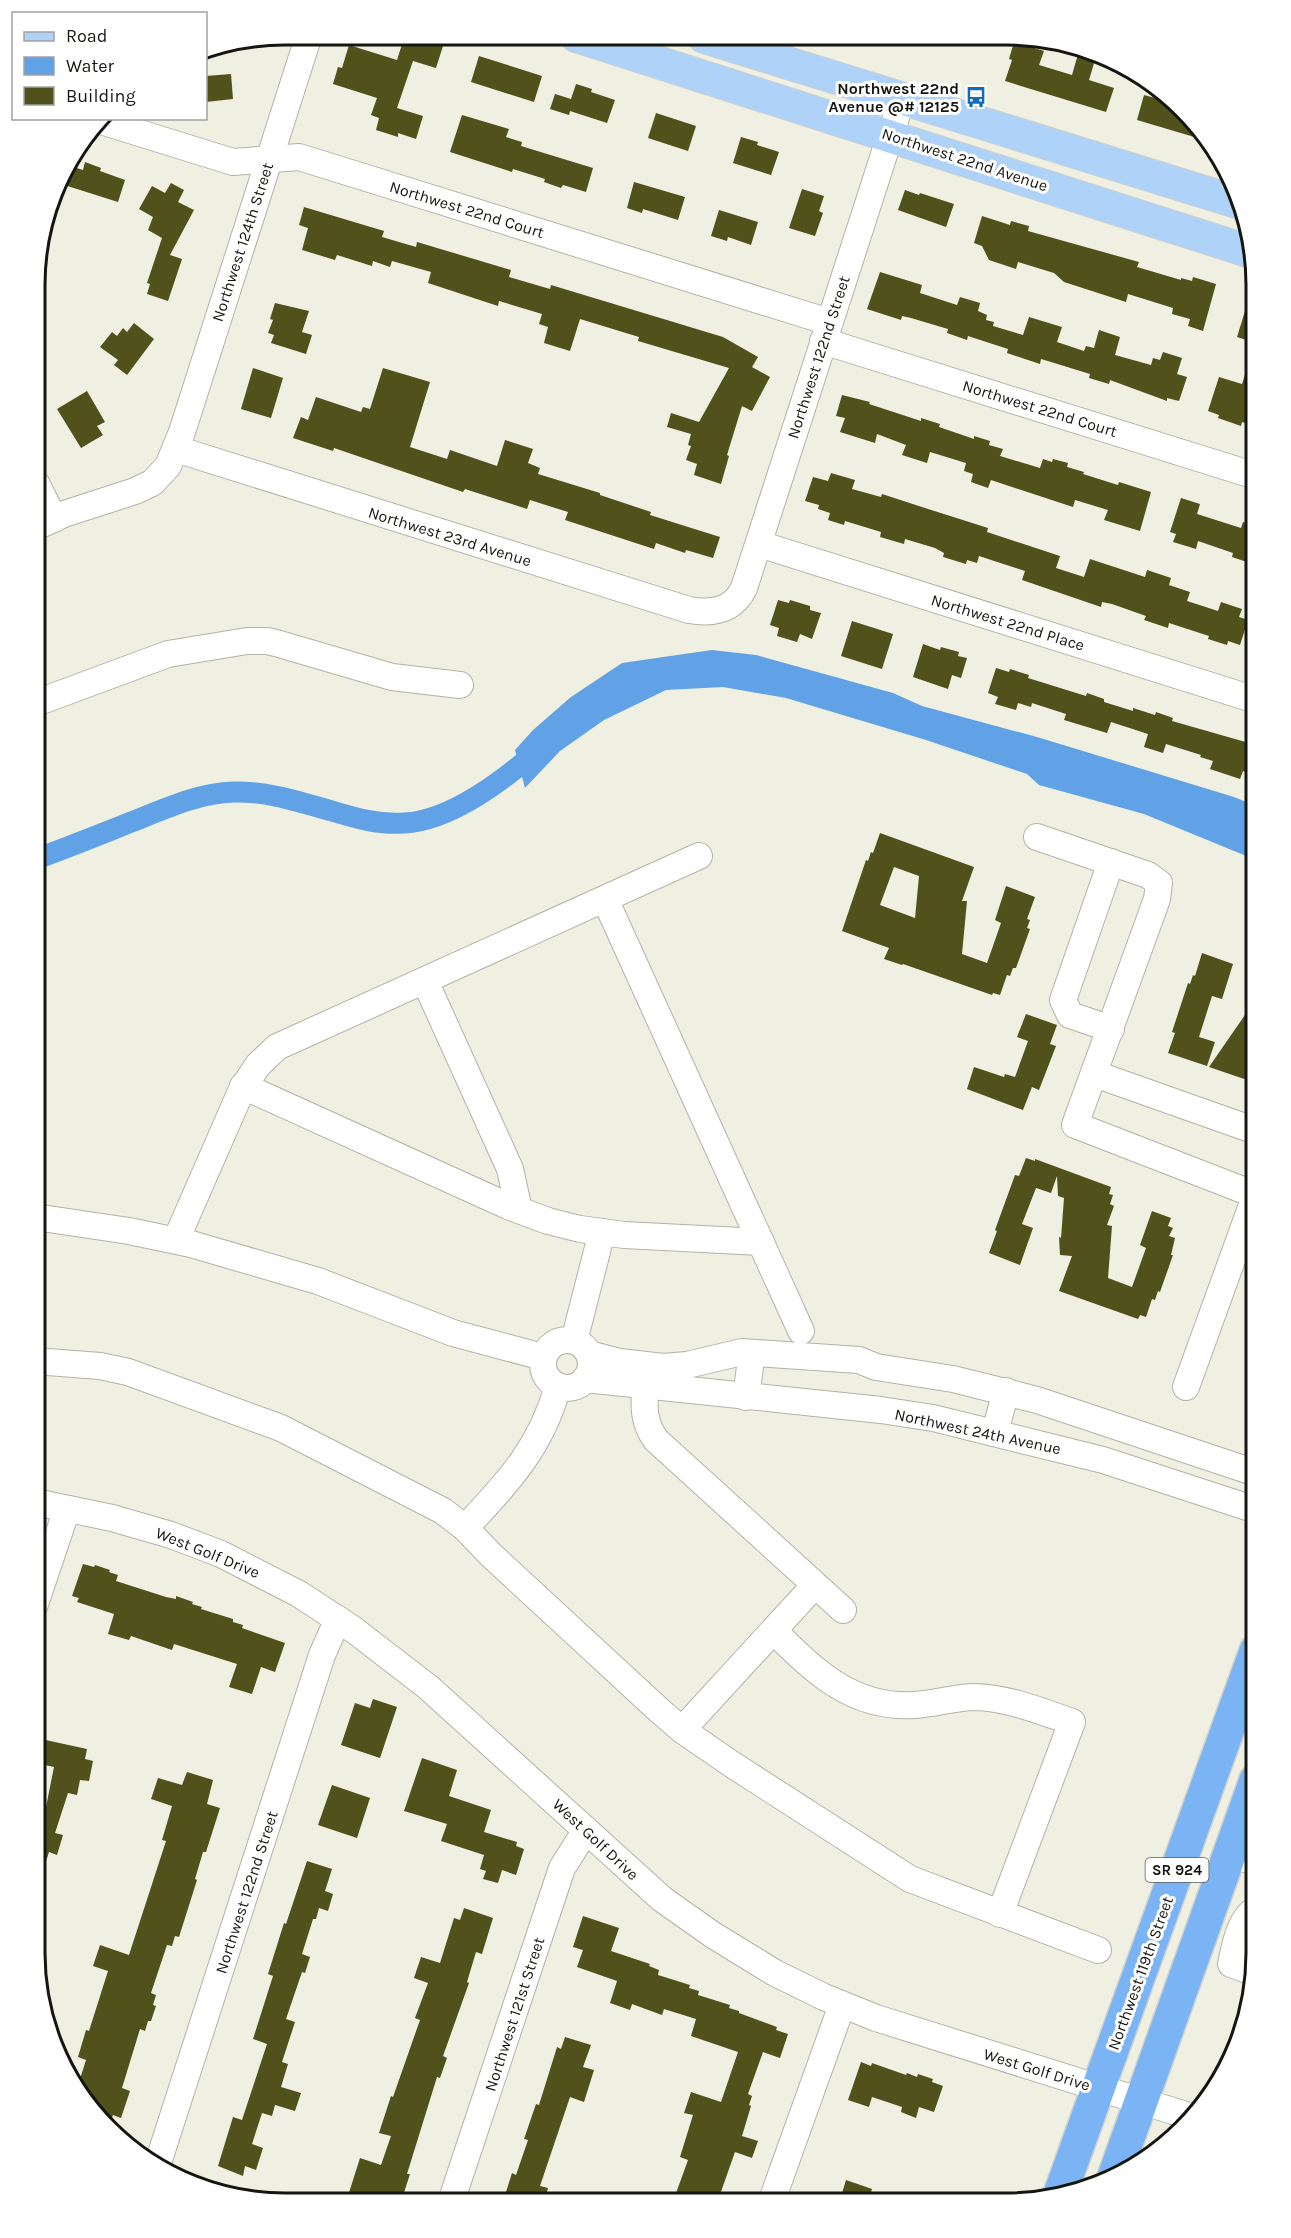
<svg xmlns="http://www.w3.org/2000/svg" width="1291" height="2238" font-family="Karla,sans-serif">
<rect width="100%" height="100%" fill="#eff0e1"/>
<path fill="#61a1e6" d="M712,650L756,655L893,693L922,706L1037,737L1234,797L1256,806V860L1144,814L1039,785L1027,774L926,740L786,698L723,687L666,690L604,720L560,751L525,788L515,750L533,730L571,697L622,663Z"/>
<g fill="none" stroke-linecap="round" stroke-linejoin="round">
<path stroke="#61a1e6" stroke-width="21" d="M36,859C69,847 101,834 134,821C166,808 199,793 234,792C267,791 300,802 332,811C355,818 379,825 404,823C451,821 507,778 541,747"/>
</g>
<g fill="#51511c" fill-rule="evenodd">
<path d="M405,35H423L421,39L443,46L436,68L413,61L397,108L423,116L416,139L398,133V137L376,130L379,118L371,115L377,98L333,84L338,67L342,68L349,45L397,60Z"/>
<path d="M1014,42L1044,51L1039,65L1072,75L1078,54L1095,60L1089,80L1114,88L1106,112L1005,81L1012,60L1009,59Z"/>
<path d="M479,56L542,76L534,102L471,82Z"/>
<path d="M231,74L233,99L206,102V76Z"/>
<path d="M576,84L592,89L591,92L615,100L607,123L570,111L569,115L550,109L555,94L571,99Z"/>
<path d="M1144,95L1178,104L1211,142L1137,120Z"/>
<path d="M656,113L696,126L688,151L648,138Z"/>
<path d="M462,115L509,129L506,137L522,142L521,146L593,168L586,192L563,185L561,188L544,182L545,179L513,169L512,172L450,152Z"/>
<path d="M741,137L758,142L757,145L779,152L771,175L733,163Z"/>
<path d="M85,162L101,168L100,171L125,180L118,202L58,183L61,174L67,165L83,170Z"/>
<path d="M634,182L685,197L678,220L643,209L642,213L627,208Z"/>
<path d="M171,183L184,190L178,202L194,210L170,255L182,259L168,301L147,294L150,284L147,283L162,238L148,230L153,217L139,209L152,186L165,193Z"/>
<path d="M802,189L824,196L819,211L823,213L815,236L789,228Z"/>
<path d="M905,190L919,195L920,193L954,204L946,227L898,210Z"/>
<path d="M304,207L384,231L382,237L416,247L417,242L511,270L509,277L550,289L551,285L723,337L758,357L752,367L770,377L752,411L742,406L727,455L729,456L721,484L694,475L697,464L686,460L691,446L688,445L691,434L667,427L671,413L699,422L729,368L638,341L639,337L580,319L570,351L544,343L548,327L539,324L542,314L499,301L498,306L428,283L431,272L392,261L390,267L373,261L372,266L337,255L335,260L302,250L308,228L299,225Z"/>
<path d="M719,210L758,222L751,245L728,237L727,241L711,236Z"/>
<path d="M982,216L1010,225L1011,221L1029,226L1028,231L1139,262L1137,267L1181,280V278L1192,281L1193,277L1216,284L1203,331L1188,326L1190,319L1172,314L1173,308L1128,294L1126,302L1064,282L1054,273L1018,262L1016,269L989,260L982,246L974,243Z"/>
<path d="M880,272L922,285L920,293L957,305L960,297L980,303L978,311L987,315L986,320L994,322L993,326L1023,335L1029,317L1062,327L1057,342L1084,351L1086,346L1094,348L1099,330L1120,337L1115,355L1151,365L1153,358L1160,360L1163,352L1182,358L1177,374L1187,377L1179,401L1167,398V401L1110,380L1109,384L1089,378L1090,374L1051,362L1041,359L1040,364L1007,353L1008,349L968,336L967,340L947,333L948,329L911,318L902,316L901,320L867,309Z"/>
<path d="M1253,285H1257L1256,343L1237,337Z"/>
<path d="M275,303L309,311L302,332L312,335L306,354L271,343L274,335L268,333L273,320L270,319Z"/>
<path d="M134,323L154,339L127,375L114,365L118,360L100,347L112,332L117,336L123,328L127,332Z"/>
<path d="M1253,349H1256V409L1251,425L1242,422L1241,426L1218,418L1219,415L1208,411L1219,377L1242,384Z"/>
<path d="M253,368L283,378L271,418L241,409Z"/>
<path d="M383,368L430,382L410,447L447,459L450,450L497,466L505,440L533,449L528,463L540,468L538,474L600,493V495L651,512L650,515L720,537L713,558L686,550L685,553L656,543L654,549L565,520L568,512L530,500L527,509L465,489L463,492L334,448L333,451L293,438L301,417L308,420L316,397L361,412L363,407L370,409Z"/>
<path d="M87,391L105,422L97,426L103,435L81,448L57,409Z"/>
<path d="M842,395L870,402L869,404L921,421V418L940,424L939,427L974,439V436L990,441L989,445L1003,449L1000,456L1040,468L1043,459L1052,462L1053,459L1068,463L1067,467L1084,472L1083,474L1118,485L1119,482L1151,492L1140,531L1104,520L1108,510L1075,500L1073,507L991,480L988,488L971,482L973,474L964,471L966,463L930,452L927,463L902,455L906,445L877,434L875,443L840,432L845,418L836,416Z"/>
<path d="M831,473L855,480L852,489L881,497L882,494L925,508L988,528L987,532L1060,556L1056,568L1084,577L1090,559L1145,577L1147,570L1171,578L1169,585L1190,592L1187,601L1218,611L1221,602L1242,609L1239,617L1248,620L1240,645L1228,641L1227,645L1208,639L1209,636L1169,623L1168,628L1144,620L1146,616L1112,604L1102,602L1101,607L1022,580L1025,571L979,556L977,563L967,560L966,564L943,557L944,553L935,548L905,539L904,544L880,537L881,532L845,521L844,525L828,520L830,513L818,509L819,505L805,501L813,477L828,481Z"/>
<path d="M1181,498L1200,504L1197,514L1241,528L1243,522L1256,526V565L1232,557L1233,553L1198,541L1196,549L1173,542L1176,534L1170,532Z"/>
<path d="M778,600L789,603L790,600L810,606V610L821,613L812,639L800,634L797,642L777,636L779,628L770,625Z"/>
<path d="M852,621L893,634L882,669L841,656Z"/>
<path d="M923,644L940,650L941,647L959,652L958,656L967,658L961,678L952,675L948,689L913,677Z"/>
<path d="M996,668L1009,672L1010,669L1029,675L1028,678L1086,696L1087,693L1104,699V702L1133,711V708L1155,715L1156,712L1173,718L1172,721L1256,745V776L1243,771L1240,779L1210,769L1213,761L1200,757L1201,755L1166,744L1163,753L1144,747L1148,734L1111,722L1107,733L1064,720L1066,714L1032,703L1031,707L1018,703L1016,710L995,704L998,697L988,693Z"/>
<path d="M880,833L974,867L962,901H967L962,954L987,963L1001,923L995,920L1006,886L1035,897L1027,919L1030,920L1027,928L1030,929L1016,968H1013L1010,976L1007,975L1000,995L993,993L992,995L903,964L902,965L884,959L889,948L842,931L866,860L868,861L871,852L873,853ZM894,867L919,876L915,918L880,905Z"/>
<path d="M1202,953L1233,964L1222,999L1212,996L1199,1037L1215,1042L1207,1066L1168,1053L1175,1033L1172,1032L1188,983L1190,984L1193,975L1195,976Z"/>
<path d="M1256,999V1083L1209,1067Z"/>
<path d="M1026,1014L1057,1025L1050,1044L1056,1046L1039,1090L1032,1087L1023,1110L967,1089L974,1067L1004,1077L1005,1074L1015,1077L1028,1041L1017,1037Z"/>
<path d="M1026,1158L1035,1161V1159L1111,1187L1109,1194L1113,1195L1110,1204L1114,1206L1107,1225L1112,1226L1108,1278L1132,1287L1146,1248L1140,1245L1152,1211L1171,1218L1168,1226L1173,1228L1169,1236L1175,1238L1171,1255H1173L1160,1292L1158,1291L1155,1300L1152,1299L1146,1317L1140,1315L1138,1319L1059,1291L1072,1256L1060,1255L1059,1237L1061,1238L1064,1198L1058,1196L1057,1176L1051,1193L1036,1188L1022,1224L1033,1228L1020,1265L989,1253L997,1231L995,1230L1015,1175L1019,1176Z"/>
<path d="M83,1564L94,1567L95,1565L110,1570L109,1572L118,1575L116,1581L166,1597L176,1599V1596L193,1602L192,1604L202,1607L201,1609L233,1619V1622L243,1625L242,1628L285,1643L275,1672L261,1667L252,1694L229,1687L237,1664L174,1644L172,1650L131,1636L129,1640L108,1634L114,1614L77,1602L79,1598L72,1596Z"/>
<path d="M373,1699L397,1707L380,1758L341,1745L355,1703L370,1708Z"/>
<path d="M41,1739L87,1749L85,1759L93,1761L89,1781L80,1780L77,1795L68,1793L55,1833L63,1835L57,1855L49,1852L38,1886H35V1809L45,1812L54,1767L36,1763Z"/>
<path d="M422,1758L457,1770L449,1796L491,1810L484,1832L517,1842L516,1846L524,1849L516,1875L502,1870L498,1883L483,1879L486,1871L480,1869L484,1855L441,1841L447,1824L404,1811Z"/>
<path d="M187,1772L213,1780L207,1804L220,1808L206,1852H203L195,1879L197,1880L179,1937L175,1936L172,1946L167,1945L151,1993L156,1995L153,2005L156,2006L151,2021H148L145,2031L140,2029L122,2088L130,2091L121,2118L113,2115L108,2128L77,2092L72,2082H79L86,2060L78,2057L86,2030L89,2031L108,1971L93,1966L100,1945L129,1955L166,1841L162,1840L172,1806L151,1799L158,1778L182,1785Z"/>
<path d="M332,1785L370,1798L357,1838L318,1825Z"/>
<path d="M307,1861L332,1869L325,1891L333,1894L328,1911L319,1908L316,1919H313L302,1954L310,1957L305,1973L302,1972L286,2019L295,2022L282,2062L288,2064L281,2087L301,2093L295,2111L275,2105L272,2116L262,2113L252,2144L263,2148L256,2170L245,2166L243,2176L218,2166L233,2117L242,2120L267,2044L253,2039L273,1976L268,1974L284,1923L286,1924Z"/>
<path d="M464,1908L493,1918L482,1954L476,1952L467,1982L469,1983L443,2056L447,2058L440,2078L437,2077L407,2174H410L401,2202H346L360,2158L381,2165L391,2136L379,2133L391,2096L393,2097L420,2020L415,2018L428,1983L414,1978L421,1957L440,1963L454,1918L460,1920Z"/>
<path d="M583,1916L619,1928L611,1951L650,1964L649,1966L659,1970L658,1975L690,1985L689,1988L699,1991L698,1995L730,2005L729,2008L739,2011V2013L777,2027L776,2030L788,2034L780,2058L763,2052L748,2094L752,2096L749,2105L751,2106L742,2136L758,2141L752,2158L735,2152L717,2203H678L680,2197L675,2196L688,2160L680,2157L693,2115L684,2113L691,2092L721,2102L738,2052L691,2036L696,2019L664,2009L662,2015L632,2004L630,2010L610,2003L617,1981L577,1967L583,1950L573,1947Z"/>
<path d="M565,2037L591,2045L583,2067L594,2070L584,2102L570,2097L540,2186L548,2188L544,2202H507L510,2193L506,2192L512,2173L516,2175L528,2140L524,2139L536,2104L539,2105L557,2047L561,2049Z"/>
<path d="M861,2062L871,2066L872,2063L906,2075L907,2073L917,2077L918,2074L933,2079L932,2082L943,2086L934,2112L919,2107L916,2118L901,2112L902,2107L872,2097L869,2107L848,2100Z"/>
<path d="M846,2180L872,2189L868,2203H839Z"/>
</g>
<g fill="none" stroke-linecap="round" stroke-linejoin="round">
<defs>
<g id="minor">
<path d="M101,121L233,162L299,157L829,322"/>
<path d="M823,341L1256,476"/>
<path d="M176,449L689,610C712,614 733,611 744,588L902,99"/>
<path d="M36,483L54,519"/>
<path d="M36,527L64,514L135,491L152,483L168,466L182,432L309,35"/>
<path d="M759,544L1256,700"/>
<path d="M36,703L168,654L247,641H267L276,643L392,677L460,685"/>
<path d="M1037,837L1148,875L1159,883L1157,899L1075,1125L1256,1195"/>
<path d="M605,899L801,1331"/>
<path d="M425,981L510,1169L519,1210"/>
<path d="M1111,1029L1070,1015L1063,1000L1111,862"/>
<path d="M1095,1074L1256,1131"/>
<path d="M243,1086L508,1206L548,1221L580,1229L624,1235L761,1242"/>
<path d="M35,1217L129,1231L191,1244L318,1281L453,1333L543,1357"/>
<path d="M176,1240L242,1089L258,1065L277,1047L699,856"/>
<circle cx="567" cy="1364" r="24"/>
<path d="M574,1341L602,1232"/>
<path d="M589,1354L620,1362L663,1367L687,1365L742,1352L859,1360L876,1367L953,1379L1037,1400L1256,1473"/>
<path d="M35,1361L100,1366L128,1372L281,1428L443,1511L465,1528L491,1555L660,1711L682,1730L733,1765L910,1879L1098,1950"/>
<path d="M585,1379L881,1410L933,1418L1103,1460L1256,1510"/>
<path d="M645,1386C644,1407 643,1422 656,1440L843,1610"/>
<path d="M1186,1387L1256,1194"/>
<path d="M746,1397L750,1367"/>
<path d="M995,1432L1006,1391"/>
<path d="M35,1502L112,1518L171,1535L221,1554L299,1594L354,1630L428,1687L662,1899L713,1935L775,1973L824,1997L876,2018L1192,2117"/>
<path d="M465,1528C508,1482 541,1448 558,1386"/>
<path d="M35,1604L67,1509"/>
<path d="M774,1631C815,1672 853,1709 915,1705C935,1704 955,1697 975,1697C1009,1698 1040,1711 1072,1722L1000,1914"/>
<path d="M682,1730L815,1585"/>
<path d="M1230,1853L1256,1863"/>
<path d="M1255,1973L1231,1964C1235,1946 1239,1919 1256,1909"/>
<path d="M157,2166L322,1655L338,1619"/>
<path d="M451,2202L562,1868L586,1830"/>
<path d="M771,2203L842,2005"/>
</g>
<g id="major">
<path d="M576,36L1251,252"/>
<path d="M704,37L1243,204"/>
</g>
<g id="highway">
<path d="M1114,2177L1256,1780"/>
<path d="M1060,2194L1256,1651"/>
</g>
</defs>
<use href="#minor" stroke="#b2b3a5" stroke-width="28"/>
<use href="#major" stroke="#d0d0cf" stroke-width="34"/>
<use href="#highway" stroke="#d0d0cf" stroke-width="36"/>
<use href="#minor" stroke="#fff" stroke-width="26"/>
<use href="#major" stroke="#afd2f8" stroke-width="32"/>
<use href="#highway" stroke="#7ab4f4" stroke-width="33"/>
</g>
<defs>
<symbol id="bus-bare" viewBox="-9 -9 18 18"><path d="M-5-6H5V4H4V6H2V4H-2V6H-4V4H-5ZM-3.5-4V0h7V-4ZM-3.5 1.2v1.5H-2V1.2ZM2 1.2v1.5H3.5V1.2Z" fill="#146ab8" stroke="#fff" stroke-width="2.5" paint-order="stroke"/></symbol>
</defs>
<g fill-rule="evenodd">
<use href="#bus-bare" x="961" y="82" width="30" height="30"/>
</g>
<g text-anchor="middle" stroke-width="6" stroke-linejoin="round" paint-order="stroke">
<rect fill="#fff" stroke="#5c5c58" stroke-width="1.5" x="1145.5" y="1858" width="63" height="24" rx="4.5"/>
<g font-size="15" font-weight="bold" fill="#161611">
<text x="1177" y="1875">SR 924</text>
</g>
<g font-size="16" font-weight="bold" fill="#161611" stroke="#fff" text-anchor="end">
<text x="959" y="94">Northwest 22nd<tspan x="959" dy="18">Avenue @# 12125</tspan></text>
</g>
<g font-size="16" fill="#161611" stroke="#fff">
<text transform="translate(965 159) rotate(18)" y="6">Northwest 22nd Avenue</text>
<text transform="translate(467 209) rotate(17)" y="6">Northwest 22nd Court</text>
<text transform="translate(242 242) rotate(-72)" y="6">Northwest 124th Street</text>
<text transform="translate(818 357) rotate(-72)" y="6">Northwest 122nd Street</text>
<text transform="translate(1040 408) rotate(17)" y="6">Northwest 22nd Court</text>
<text transform="translate(450 536) rotate(17)" y="6">Northwest 23rd Avenue</text>
<text transform="translate(1008 622) rotate(17)" y="6">Northwest 22nd Place</text>
<text transform="translate(978 1431) rotate(12)" y="6">Northwest 24th Avenue</text>
<text transform="translate(208 1552) rotate(22)" y="6">West Golf Drive</text>
<text transform="translate(596 1839) rotate(43)" y="6">West Golf Drive</text>
<text transform="translate(246 1892) rotate(-72)" y="6">Northwest 122nd Street</text>
<text transform="translate(1140 1973) rotate(-70)" y="6">Northwest 119th Street</text>
<text transform="translate(514 2014) rotate(-72)" y="6">Northwest 121st Street</text>
<text transform="translate(1037 2069) rotate(17)" y="6">West Golf Drive</text>
</g>
</g>
<path d="M0 0H1291V2238H0ZM285 45H1006A240 240 0 0 1 1246 285V1953A240 240 0 0 1 1006 2193H285A240 240 0 0 1 45 1953V285A240 240 0 0 1 285 45Z" fill="#fff" fill-rule="evenodd"/>
<path fill="none" stroke="#161611" stroke-width="3" d="M285 45H1006A240 240 0 0 1 1246 285V1953A240 240 0 0 1 1006 2193H285A240 240 0 0 1 45 1953V285A240 240 0 0 1 285 45Z"/>
<rect x="12" y="12" width="195" height="108" fill="#ffffff" stroke="#a2a2a0" stroke-width="1.5"/>
<rect x="24" y="32" width="30" height="9" fill="#afd2f8" stroke="#a2a2a0" stroke-width="1.5"/>
<text x="66" y="42" font-size="18" fill="#161611">Road</text>
<rect x="24" y="57" width="30" height="18" fill="#61a1e6" stroke="#a2a2a0" stroke-width="1.5"/>
<text x="66" y="72" font-size="18" fill="#161611">Water</text>
<rect x="24" y="87" width="30" height="18" fill="#51511c" stroke="#a2a2a0" stroke-width="1.5"/>
<text x="66" y="102" font-size="18" fill="#161611">Building</text>
</svg>
